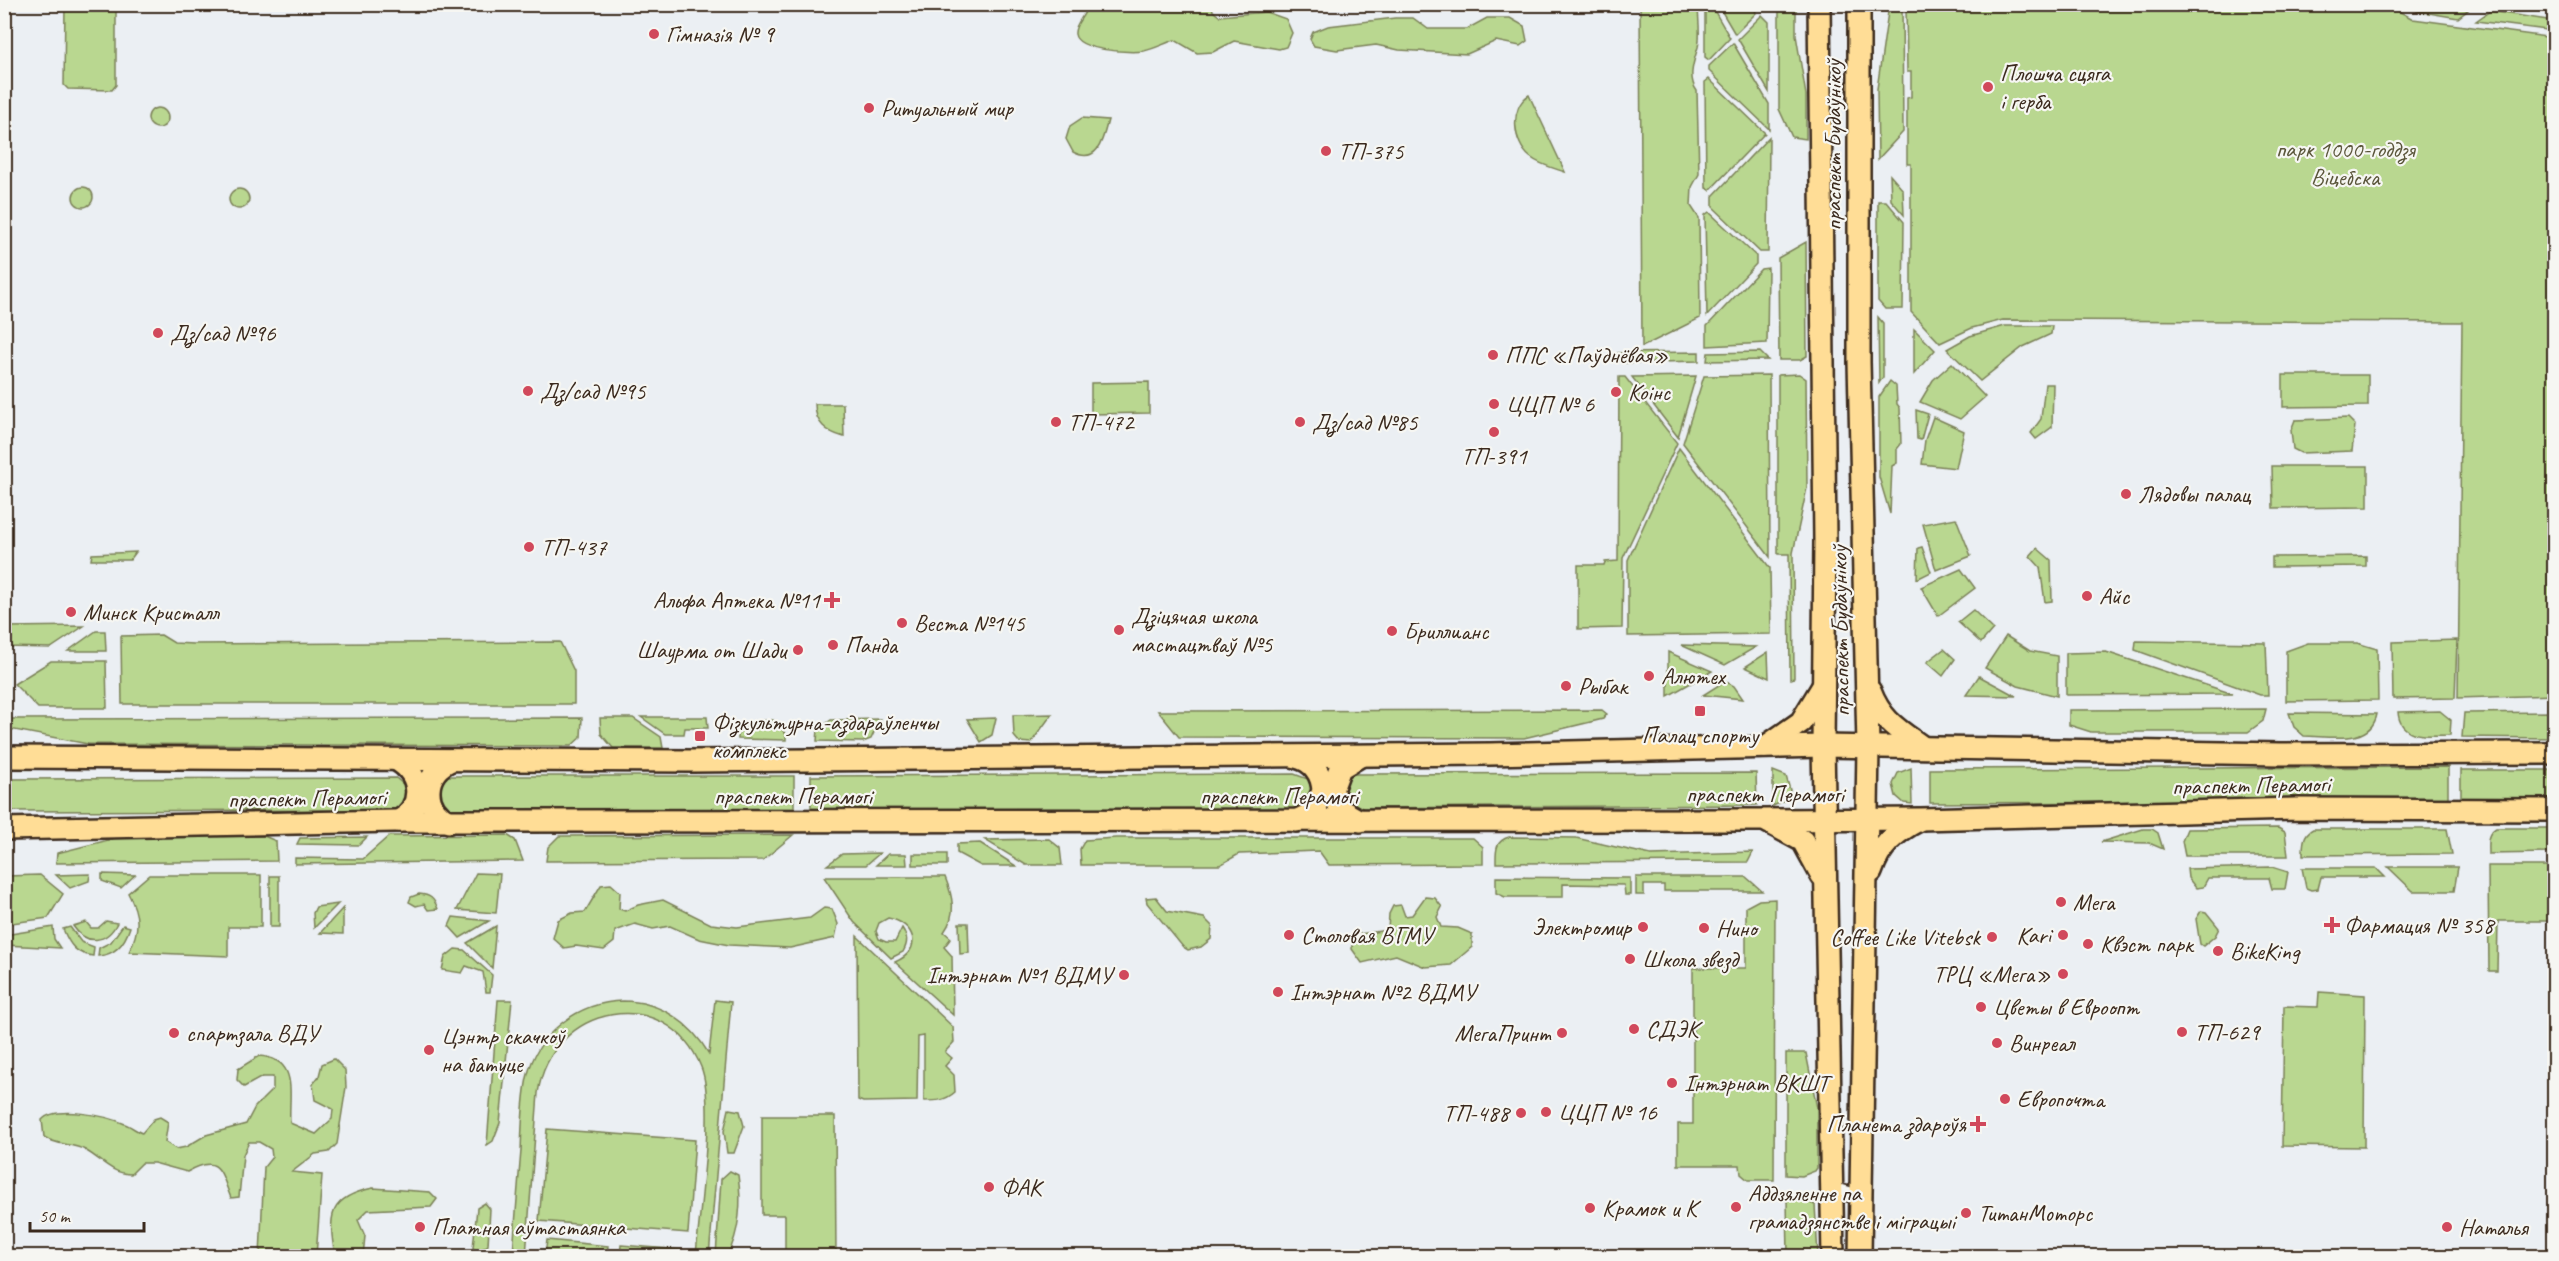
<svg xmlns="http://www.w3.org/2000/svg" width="2559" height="1261" font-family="Caveat,sans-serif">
<rect width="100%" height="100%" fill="#ebeff3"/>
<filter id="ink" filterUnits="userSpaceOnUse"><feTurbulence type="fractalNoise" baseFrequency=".0167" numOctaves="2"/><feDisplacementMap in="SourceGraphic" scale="12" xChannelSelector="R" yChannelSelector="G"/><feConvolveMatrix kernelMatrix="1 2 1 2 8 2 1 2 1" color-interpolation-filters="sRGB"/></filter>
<g filter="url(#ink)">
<g fill="#b9d790" stroke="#7a8057" stroke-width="1.5">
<path d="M1087,4L1212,5L1213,11L1219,16L1266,12L1286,19L1292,33L1286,47L1279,49L1234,41L1213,52L1197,53L1175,40C1165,43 1154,49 1144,51C1130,53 1077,51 1075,34C1074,22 1087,16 1087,4Z"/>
<path d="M1911,4L2377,5L2393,8L2413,19L2554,38V695L2458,698L2462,322L2003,320L1972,328L1940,343L1911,312V164H1907V98L1911,97V72H1907L1906,6Z"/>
<path d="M65,5H116V85L112,90L68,89L64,85Z"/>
<path d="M1640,5H1698C1698,17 1701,35 1698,47C1694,61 1687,78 1697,91L1699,174L1692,187L1691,206L1699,218L1700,318L1642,347Z"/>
<path d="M1705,5H1711L1730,38L1709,60L1705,57Z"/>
<path d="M1718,5H1754L1756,13L1735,34Z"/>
<path d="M1779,5H1796V35L1806,95V139L1792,137L1779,109Z"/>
<path d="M1889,5H1902L1903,132L1878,159L1877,89Z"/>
<path d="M2406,5H2448L2468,10L2458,18L2417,11Z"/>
<path d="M2490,11L2554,21V31L2476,21Z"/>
<path d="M1762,15L1769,22V92L1738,39Z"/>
<path d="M1395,18H1413L1428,29H1467L1487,18H1510L1524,26L1527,41L1520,46L1496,41L1467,54L1399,50L1376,45L1337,50L1314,46L1310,39L1313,32L1328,26Z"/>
<path d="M1733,43L1769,104V129L1709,71V66Z"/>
<path d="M1709,79L1765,133L1710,190L1706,188L1705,82Z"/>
<path d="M1529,95L1565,172C1553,168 1540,165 1530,157C1513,143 1509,108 1529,95Z"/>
<circle cx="158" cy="118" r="10"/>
<path d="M1082,118L1108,120C1103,139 1098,165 1073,152L1066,139L1070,126Z"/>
<path d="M1769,137L1768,252H1760L1713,207V196Z"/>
<path d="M1890,175L1903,190L1904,215L1891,200Z"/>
<circle cx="83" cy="197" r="10"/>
<circle cx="239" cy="199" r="10"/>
<path d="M1878,201H1886L1904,222L1903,309H1885L1878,301Z"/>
<path d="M1709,212L1756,256V264L1707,316L1705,215Z"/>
<path d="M1806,242L1807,356L1800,360H1779L1778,258Z"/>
<path d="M1768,268L1767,343L1707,346V326L1761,269Z"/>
<path d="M1878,317L1883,323V377L1879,383Z"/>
<path d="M2005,326H2052L2051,334L2023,347L1980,381L1947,349L1970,336Z"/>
<path d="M1914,329L1935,350L1914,374Z"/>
<path d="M1699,352V361L1622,363L1618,353Z"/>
<path d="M1760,352L1768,360L1707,361L1708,353Z"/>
<path d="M1952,363L1985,397L1960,419L1920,402L1933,380Z"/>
<path d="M1799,374L1806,379L1807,488L1793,553L1794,678L1790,679L1789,554H1778V375Z"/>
<path d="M1769,375L1770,557L1683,443L1704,376Z"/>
<path d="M2283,375H2368V406L2283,407Z"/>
<path d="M1696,376L1678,437L1632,377Z"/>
<path d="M1619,377H1625L1677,443L1623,558L1622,628L1578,629V565H1604L1605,562L1618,561Z"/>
<path d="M1890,381L1896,386L1897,404L1900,408L1901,444L1897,449V463L1892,466L1890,514L1879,477V397Z"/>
<path d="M1149,382V413L1091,414V383Z"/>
<path d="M2045,384H2053L2052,427L2036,439L2031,433L2041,419Z"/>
<path d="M815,404H843L844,437C826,432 815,423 815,404Z"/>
<path d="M1916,410L1928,414L1921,440L1917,439Z"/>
<path d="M1933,417L1964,431L1956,468L1922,464L1925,440Z"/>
<path d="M2348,418L2355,425L2352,451L2301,453L2293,449L2291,430L2295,420Z"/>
<path d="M1679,448L1770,568L1771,634L1628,636V560Z"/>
<path d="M2272,466H2368V507L2273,508Z"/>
<path d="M1956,518L1971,556L1936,570L1923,524Z"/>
<path d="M1922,547L1931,572L1917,579L1918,548Z"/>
<path d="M2037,548L2051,560L2052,601L2045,602L2040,567L2030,556Z"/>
<path d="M136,552L130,560H91L92,554Z"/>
<path d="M2366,556V566L2272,567V557Z"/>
<path d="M1961,569L1975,588L1938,616L1921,587Z"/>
<path d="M1973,610L1993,629L1981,643L1958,622Z"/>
<path d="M84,626L51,648L5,647V627Z"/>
<path d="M96,631H105L106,651H68Z"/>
<path d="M161,635L174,643L193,644L560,642L574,671V704H122L121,636Z"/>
<path d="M2006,636L2030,651L2057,656V696L2018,686L1985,668Z"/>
<path d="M2457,640L2455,698L2393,699L2392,642Z"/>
<path d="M2136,641L2266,643L2268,695H2260L2135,650Z"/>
<path d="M2308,643H2357L2377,649L2378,700L2286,701V651Z"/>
<path d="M1681,645L1756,647L1725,665Z"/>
<path d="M1944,649L1955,659L1943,676L1927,662Z"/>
<path d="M1668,652L1712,671L1668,696Z"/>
<path d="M1768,652L1769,678L1745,667Z"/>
<path d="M2106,652L2233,694L2066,695V653Z"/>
<path d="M51,661H106L107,708H38L14,684Z"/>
<path d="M1979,676L2016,696L1966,695Z"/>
<path d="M1725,681L1734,686L1743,699L1703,695Z"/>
<path d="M2266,709L2263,721L2248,732H2091L2069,725V710Z"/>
<path d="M1602,710L1607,714L1603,719L1524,738L1179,737L1158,711Z"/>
<path d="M2440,711L2451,720L2450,735C2429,735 2400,740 2398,712Z"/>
<path d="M2554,712V738L2462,737L2464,713Z"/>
<path d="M2289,713L2377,714C2371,746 2329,736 2304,736L2294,727Z"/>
<path d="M1052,714L1031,743L1019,742L1014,736L1013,715Z"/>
<path d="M641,717H707L708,728H685L684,734H665Z"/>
<path d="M582,718L581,737L571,746L88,744L4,728L5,719Z"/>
<path d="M600,718H633L661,737L663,748H613L601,734Z"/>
<path d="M996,718L992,735L981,742L967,719Z"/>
<path d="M880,719L871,739L863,742L817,741L818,730L831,720Z"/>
<path d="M773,720L786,734V740L738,739V734L754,721Z"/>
<path d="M2448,767V801L1930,803V769Z"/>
<path d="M1911,768L1912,804L1904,803L1896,796L1893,784L1898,773Z"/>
<rect x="2461" y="770" width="93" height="32"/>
<path d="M1773,771L1786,776L1790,790L1786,800L1773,806Z"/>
<path d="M1756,773L1757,805L1356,808L1346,802L1342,794L1345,780L1353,774Z"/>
<path d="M1294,774L1308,779L1313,794L1309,804L1294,809L811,810V776Z"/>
<path d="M448,776H794V809L450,811L437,800L439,784Z"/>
<path d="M396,778L404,785L408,795L404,805L394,810L5,811L4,779Z"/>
<path d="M2278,828L2285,832L2288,856H2185L2182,841L2187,829Z"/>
<path d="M2496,828H2554V853L2488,854C2488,843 2486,834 2496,828Z"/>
<path d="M2143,829H2152L2158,833L2163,849L2149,843L2101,842Z"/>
<path d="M2313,829H2447L2452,854L2303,855C2303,844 2303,834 2313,829Z"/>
<path d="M507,835L515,840L523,861L295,864V858L363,859L389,836Z"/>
<path d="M793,835L763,860L546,861L548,847L559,836Z"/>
<path d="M124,836H264L276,841L277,861L56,863L57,853Z"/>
<path d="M367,837L359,845L297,844L300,838Z"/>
<path d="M1509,837L1576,838L1651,855L1753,852L1748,862L1496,863C1496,851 1495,841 1509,837Z"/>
<path d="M1116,838H1473L1483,847V864L1329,865L1319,851L1239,854L1220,865H1081L1080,849L1085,840Z"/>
<path d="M1049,839L1060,848L1062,865H1026L985,840Z"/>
<path d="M980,843L1016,866H981L957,853V844Z"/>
<path d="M880,853L866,865H827L842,854Z"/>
<path d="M888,854H906L907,865H876Z"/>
<rect x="913" y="854" width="34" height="11"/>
<path d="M2488,866H2554V921H2498L2497,971H2489Z"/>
<path d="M2272,867L2288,872L2285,889H2272L2269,878H2208L2203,887L2196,888L2188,878L2187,869Z"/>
<path d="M2388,867H2458L2454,891H2413Z"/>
<path d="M2302,868H2376L2385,877H2321L2318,889L2311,890L2306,888Z"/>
<path d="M476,873L500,874L496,913L457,910Z"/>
<path d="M90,874L89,881L70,888L56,875Z"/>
<path d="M102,874L135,875L121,888L102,881Z"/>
<path d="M40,875L63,894L48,918L5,924V876Z"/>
<path d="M149,875H261V927H228V956L129,952C140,929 140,915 128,893Z"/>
<rect x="270" y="876" width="9" height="51"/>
<path d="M824,877H945C953,897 957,914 944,932L951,938L944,947L952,956L953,1015L895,962C924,950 915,923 888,918L879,923L876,931L879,939L886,942H895L902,928C908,937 908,943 903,952L891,958L854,922Z"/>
<path d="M1496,877L1630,878V895H1625L1624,885L1563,884V897H1505L1496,893Z"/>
<path d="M1636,877H1746L1762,891H1664V885H1644V895H1636Z"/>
<path d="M611,884L620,892L619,909L625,911L638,905L663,900L711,924L737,927L810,918L824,908L832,909L838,924L835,938L790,948L729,945L699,939L670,926L653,929L635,924L615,931L614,942L604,950L576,946L564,948L553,938L558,920L572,913L585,912L601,885Z"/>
<path d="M419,894C430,895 434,898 438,909L428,910L424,904L416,906L409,902L411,897Z"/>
<path d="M1156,897L1167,911L1204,918L1212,926L1211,939L1201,947L1188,950L1183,947L1147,903L1146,898Z"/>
<path d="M1425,897L1435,898L1442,907L1437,917L1441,927L1458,928L1472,934V947L1451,965L1425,967L1396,955L1362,963L1352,949L1353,935L1388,930L1389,914L1393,906L1401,905L1405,916L1412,915Z"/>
<path d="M1775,899L1774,1180H1748L1741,1174L1740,1165H1678V1124H1693V968H1746V907L1759,900Z"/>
<path d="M338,904L314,928L313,913L316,907Z"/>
<path d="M343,908V934L320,933Z"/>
<path d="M2201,911L2206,912L2219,928L2215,936L2203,946L2200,944L2196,919Z"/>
<path d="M453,917L489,921L460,938L449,926Z"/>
<path d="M106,921L117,923C107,943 86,946 73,926L86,922L91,928H98Z"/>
<path d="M959,923H968L969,953L960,954Z"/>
<path d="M123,925L130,927C125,943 116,955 98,956L99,948L111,942Z"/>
<path d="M496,926L492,968L467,943Z"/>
<path d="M53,927L54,939L60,948L5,945V935Z"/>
<path d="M70,927L81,942L94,947L93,956C76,954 70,946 63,929Z"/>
<path d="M857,936L953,1027L954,1042L945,1052L952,1058L945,1066L954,1075L955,1092C945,1101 936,1101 924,1101V1036L918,1037L917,1101L863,1102L858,1100Z"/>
<path d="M455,949L464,950L492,975L490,992H486L483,972L466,966L462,973L442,970L445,957Z"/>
<path d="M2319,992L2365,995L2364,1147L2282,1146L2284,1006L2318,1007Z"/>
<path d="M498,1000H512L500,1123L493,1141L487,1145Z"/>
<path d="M715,1000L731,1002L709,1256H696C699,1212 716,1104 701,1067C667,982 551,1004 538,1093L526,1256H513C515,1221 518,1186 521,1151C522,1127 522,1102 527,1078C537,1033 578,1002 623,1001C660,1001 691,1023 709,1054Z"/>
<path d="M1786,1053H1806L1817,1108V1168L1815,1171L1802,1176L1786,1175Z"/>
<path d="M259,1056C300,1059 288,1094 290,1123L316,1134L332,1119L333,1109L315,1100L313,1084L319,1076L322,1064L334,1059L345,1070L346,1087L337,1144L329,1152L315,1154L292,1172L322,1175L316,1256H260L264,1167L272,1157L271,1149L259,1142H249L243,1155L239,1197L231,1198C220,1171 220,1153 187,1172L154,1163H142L131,1174C112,1174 101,1159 85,1150C72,1143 58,1146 44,1137L42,1120C55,1105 108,1116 125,1124C131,1126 136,1131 142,1133L154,1119L160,1117L168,1122L165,1142L176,1149L186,1147L206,1135L246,1124L255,1107L273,1089V1077H262L244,1087L237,1080L238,1069Z"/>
<path d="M729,1109L740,1111L744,1126L734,1153H727L724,1131Z"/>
<path d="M762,1116H835L836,1256H785V1215H762Z"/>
<path d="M547,1129L695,1140L688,1233L539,1221Z"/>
<path d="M730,1171L738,1175C742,1201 740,1232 727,1256H716L721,1179Z"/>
<path d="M373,1188L430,1192L437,1199L431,1207L368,1210L358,1220L365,1236L363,1256H335C328,1216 328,1197 373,1188Z"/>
<path d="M1787,1199H1801L1815,1205L1818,1256H1788Z"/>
<path d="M485,1203L490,1209L488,1245L478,1252L473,1248L477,1208Z"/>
<path d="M547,1240L608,1246L607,1256H545Z"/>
<path d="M621,1245L681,1250V1256H620Z"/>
</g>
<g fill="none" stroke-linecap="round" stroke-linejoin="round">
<defs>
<path id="street" d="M1832,1189L1862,1198"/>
<g id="primary">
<path d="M1819,4L1825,541L1823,746L1833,1256"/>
<path d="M1859,4V362L1868,746L1860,1256"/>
<path d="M1870,691C1881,720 1897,729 1921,746"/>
<path d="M1765,747L1801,722L1823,686"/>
<path d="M4,757L692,761L1490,754L1823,746L2280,754L2554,753"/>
<path d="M1296,757C1313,761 1322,774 1323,791L1314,812L1296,821"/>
<path d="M397,760C422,775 424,806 399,821"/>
<path d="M1360,821L1341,810L1332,790L1340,768L1360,756"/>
<path d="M449,822C421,807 423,773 451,760"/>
<path d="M1768,822L1803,841L1822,876"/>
<path d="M4,829L395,821L1765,820L1921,819L2295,809L2554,810"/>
<path d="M1871,872C1880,846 1894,833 1919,820"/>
</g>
</defs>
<use href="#street" stroke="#3b2a1e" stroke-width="18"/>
<use href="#primary" stroke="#3b2a1e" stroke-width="26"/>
<use href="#street" stroke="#f6f6f2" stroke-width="14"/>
<use href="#primary" stroke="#ffdd96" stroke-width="21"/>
</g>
</g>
<g fill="#d1495b" stroke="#f6f6f2" stroke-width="2">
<circle cx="654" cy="34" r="6"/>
<circle cx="1988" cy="87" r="6"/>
<circle cx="869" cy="108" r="6"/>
<circle cx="1326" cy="151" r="6"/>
<circle cx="158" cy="333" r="6"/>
<circle cx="1493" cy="355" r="6"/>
<circle cx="528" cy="391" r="6"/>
<circle cx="1616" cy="392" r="6"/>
<circle cx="1494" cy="404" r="6"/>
<circle cx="1056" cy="422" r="6"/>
<circle cx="1300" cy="422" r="6"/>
<circle cx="1494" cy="432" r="6"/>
<circle cx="2126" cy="494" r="6"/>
<circle cx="529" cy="547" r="6"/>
<circle cx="2087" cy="596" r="6"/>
<path d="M829 591h6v6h6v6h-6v6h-6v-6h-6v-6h6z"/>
<circle cx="71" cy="612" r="6"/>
<circle cx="902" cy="623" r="6"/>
<circle cx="1119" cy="630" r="6"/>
<circle cx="1392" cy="631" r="6"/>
<circle cx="833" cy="645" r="6"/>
<circle cx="798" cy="650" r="6"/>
<circle cx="1649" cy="676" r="6"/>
<circle cx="1566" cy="686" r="6"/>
<rect x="1694" y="705" width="12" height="12" rx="3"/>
<rect x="694" y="730" width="12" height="12" rx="3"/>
<circle cx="2061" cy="902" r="6"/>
<path d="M2329 916h6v6h6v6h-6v6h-6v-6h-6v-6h6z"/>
<circle cx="1643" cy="927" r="6"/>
<circle cx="1704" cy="928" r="6"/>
<circle cx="1289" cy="935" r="6"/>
<circle cx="2063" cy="935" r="6"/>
<circle cx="1992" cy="937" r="6"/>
<circle cx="2088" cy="944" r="6"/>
<circle cx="2218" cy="951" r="6"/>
<circle cx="1630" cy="959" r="6"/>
<circle cx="2063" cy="974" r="6"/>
<circle cx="1124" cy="975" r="6"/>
<circle cx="1278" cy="992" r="6"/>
<circle cx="1981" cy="1007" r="6"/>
<circle cx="1634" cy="1029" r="6"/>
<circle cx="2182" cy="1032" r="6"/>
<circle cx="174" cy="1033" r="6"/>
<circle cx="1562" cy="1033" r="6"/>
<circle cx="1997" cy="1043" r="6"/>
<circle cx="429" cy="1050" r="6"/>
<circle cx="1672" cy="1083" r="6"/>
<circle cx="2005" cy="1099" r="6"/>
<circle cx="1546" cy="1112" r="6"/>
<circle cx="1521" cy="1113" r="6"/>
<path d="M1975 1115h6v6h6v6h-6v6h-6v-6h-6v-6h6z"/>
<circle cx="989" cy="1187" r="6"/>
<circle cx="1736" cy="1207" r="6"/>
<circle cx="1590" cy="1208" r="6"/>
<circle cx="1966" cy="1213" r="6"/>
<circle cx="420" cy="1227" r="6"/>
<circle cx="2447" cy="1227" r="6"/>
</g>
<g text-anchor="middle" stroke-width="4.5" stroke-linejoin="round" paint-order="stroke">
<g font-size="24" fill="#3b2a1e" stroke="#f6f6f2" text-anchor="start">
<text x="666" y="42">Гімназія № 9</text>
<text x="2000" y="81">Плошча сцяга<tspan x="2000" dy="28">і герба</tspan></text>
<text x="881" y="116">Ритуальный мир</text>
<text x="1338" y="159">ТП-375</text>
<text x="170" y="341">Дз/сад №96</text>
<text x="1505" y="363">ППС «Паўднёвая»</text>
<text x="540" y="399">Дз/сад №95</text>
<text x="1628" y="400">Коінс</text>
<text x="1506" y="412">ЦЦП № 6</text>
<text x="1068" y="430">ТП-472</text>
<text x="1312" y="430">Дз/сад №85</text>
<text x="1494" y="464" text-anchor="middle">ТП-391</text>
<text x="2138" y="502">Лядовы палац</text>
<text x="541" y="555">ТП-437</text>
<text x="2099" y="604">Айс</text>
<text x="820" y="608" text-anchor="end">Альфа Аптека №11</text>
<text x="83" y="620">Минск Кристалл</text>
<text x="1131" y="624">Дзіцячая школа<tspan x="1131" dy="28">мастацтваў №5</tspan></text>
<text x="914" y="631">Веста №145</text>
<text x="1404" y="639">Бриллианс</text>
<text x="845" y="653">Панда</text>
<text x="786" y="658" text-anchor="end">Шаурма от Шади</text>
<text x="1661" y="684">Алютех</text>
<text x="1578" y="694">Рыбак</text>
<text x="712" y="730">Фізкультурна-аздараўленчы<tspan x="712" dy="28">комплекс</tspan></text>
<text x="1700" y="743" text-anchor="middle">Палац спорту</text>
<text x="2073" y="910">Мега</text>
<text x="2344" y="933">Фармация № 358</text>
<text x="1631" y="935" text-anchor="end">Электромир</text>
<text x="1716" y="936">Нино</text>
<text x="1301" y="943">Столовая ВГМУ</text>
<text x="2051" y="943" text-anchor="end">Kari</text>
<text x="1980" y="945" text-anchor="end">Coffee Like Vitebsk</text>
<text x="2100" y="952">Квэст парк</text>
<text x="2230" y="959">BikeKing</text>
<text x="1642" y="967">Школа звезд</text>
<text x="2051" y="982" text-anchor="end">ТРЦ «Мега»</text>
<text x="1112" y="983" text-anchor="end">Інтэрнат №1 ВДМУ</text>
<text x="1290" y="1000">Інтэрнат №2 ВДМУ</text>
<text x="1993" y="1015">Цветы в Евроопт</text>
<text x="1646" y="1037">СДЭК</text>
<text x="2194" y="1040">ТП-629</text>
<text x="186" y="1041">спартзала ВДУ</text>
<text x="1550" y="1041" text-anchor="end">МегаПринт</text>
<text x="441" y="1044">Цэнтр скачкоў<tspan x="441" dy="28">на батуце</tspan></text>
<text x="2009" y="1051">Винреал</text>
<text x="1684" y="1091">Інтэрнат ВКШТ</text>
<text x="2017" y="1107">Европочта</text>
<text x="1558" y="1120">ЦЦП № 16</text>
<text x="1509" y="1121" text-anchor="end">ТП-488</text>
<text x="1966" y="1132" text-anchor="end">Планета здароўя</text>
<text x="1001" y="1195">ФАК</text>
<text x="1748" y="1201">Аддзяленне па<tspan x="1748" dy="28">грамадзянстве і міграцыі</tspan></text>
<text x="1602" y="1216">Крамок и К</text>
<text x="1978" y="1221">ТитанМоторс</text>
<text x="432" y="1235">Платная аўтастаянка</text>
<text x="2459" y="1235">Наталья</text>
</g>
<g font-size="24" fill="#3b2a1e" stroke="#f6f6f2">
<text transform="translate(1833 145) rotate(-90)" y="8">праспект Будаўнікоў</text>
<text transform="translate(1840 631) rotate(-91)" y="8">праспект Будаўнікоў</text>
<text transform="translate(2251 785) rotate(-1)" y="8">праспект Перамогі</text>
<text x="1765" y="802">праспект Перамогі</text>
<text x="793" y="804">праспект Перамогі</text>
<text x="1279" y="804">праспект Перамогі</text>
<text transform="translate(307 798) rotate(-1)" y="8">праспект Перамогі</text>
</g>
<g font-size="24" fill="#5a553a" stroke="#f6f6f2">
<text x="2345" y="157">парк 1000-годдзя<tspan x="2345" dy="28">Віцебска</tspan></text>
</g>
</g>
<rect width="2559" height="1261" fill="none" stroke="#f6f6f2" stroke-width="24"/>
<rect x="12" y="12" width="2535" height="1237" fill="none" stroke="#3b2a1e" stroke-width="2" filter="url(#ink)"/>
<path d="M30 1222v9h114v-9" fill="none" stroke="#3b2a1e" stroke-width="3"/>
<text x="39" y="1222" font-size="18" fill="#3b2a1e" stroke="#f6f6f2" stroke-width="4.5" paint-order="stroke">50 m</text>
</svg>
